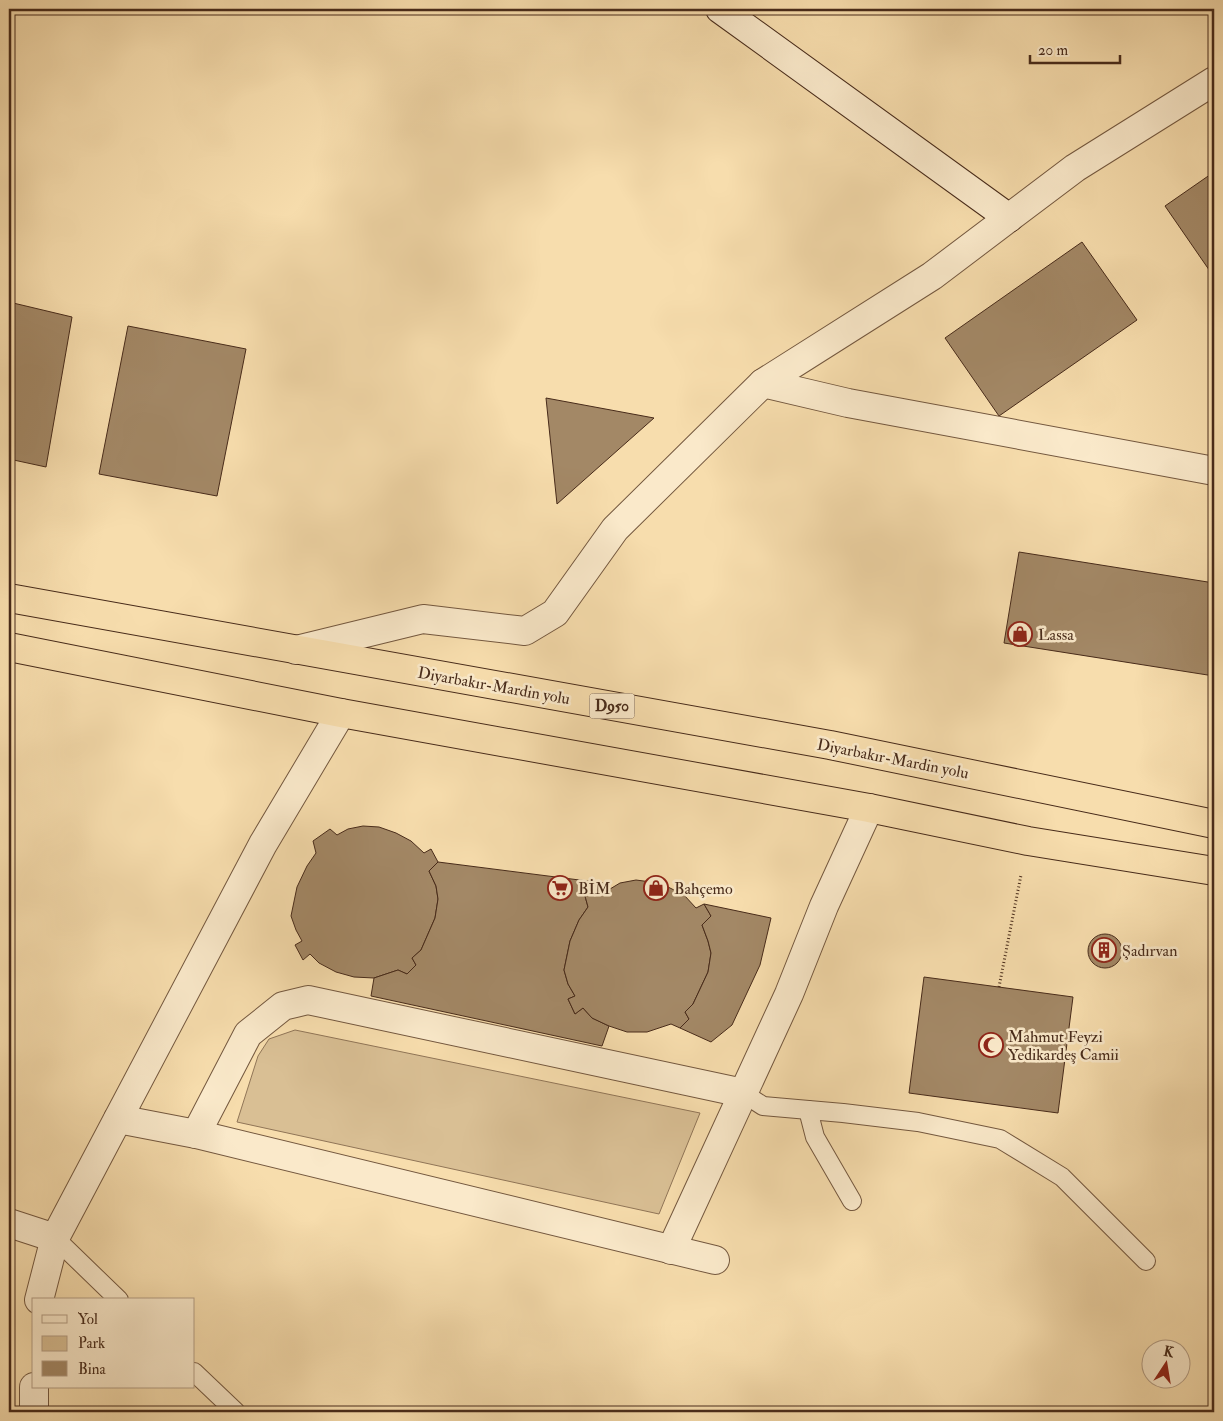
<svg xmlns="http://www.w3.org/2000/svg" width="1223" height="1421" font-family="'IM FELL Double Pica',serif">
<rect width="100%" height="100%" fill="#f7ddad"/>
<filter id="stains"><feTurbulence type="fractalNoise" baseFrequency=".004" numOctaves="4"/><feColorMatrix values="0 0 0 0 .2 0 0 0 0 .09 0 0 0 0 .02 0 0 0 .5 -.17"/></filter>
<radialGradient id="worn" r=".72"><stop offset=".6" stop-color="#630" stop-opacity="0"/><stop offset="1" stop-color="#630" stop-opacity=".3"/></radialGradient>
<path fill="#d9bf94" stroke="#907557" d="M295,1030L700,1113L659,1214L237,1122L258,1056L269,1039Z"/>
<g fill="#a38866" stroke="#482b1a">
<path d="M1214,172V277L1165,206Z"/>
<path d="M1082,242L1137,320L999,416L945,338Z"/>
<path d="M9,302L72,317L46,467L9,459Z"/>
<path d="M128,326L246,349L217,496L99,474Z"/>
<path d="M546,398L654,418L557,504Z"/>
<path d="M1019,552L1214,583V676L1004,643Z"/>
<path d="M363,826L379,827L396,833L411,841L424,853L431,849L438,862L429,871L436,886L438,899L435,918L421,950L412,958L416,965L407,974L398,970L374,978L354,977L336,972L319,963L310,954L303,960L295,945L302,941L296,930L291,916L297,887L307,866L316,853L313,841L330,829L337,835L348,829Z"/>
<path d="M438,862L603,883L585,896L588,907L579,920L570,941L564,970L568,984L575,996L568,999L575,1014L583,1008L592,1018L609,1026L602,1046L371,996L374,978L398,970L407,974L416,965L412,958L421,950L435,918L438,899L436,886L429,871Z"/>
<path d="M636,880L651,882L668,887L684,895L696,908L704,904L711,916L702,925L708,941L711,953L708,972L693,1004L685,1012L689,1019L680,1028L671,1024L647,1032H627L609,1026L592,1018L583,1008L575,1014L568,999L575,996L568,984L564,970L570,941L579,920L588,907L585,896L603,883L610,889L620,883Z"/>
<path d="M704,904L771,918L760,965L732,1025L711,1042L680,1028L689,1019L685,1012L693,1004L708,972L711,953L708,941L702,925L711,916Z"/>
<circle cx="1105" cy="951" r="17"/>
<path d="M924,977L1073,997L1058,1113L909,1093Z"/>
</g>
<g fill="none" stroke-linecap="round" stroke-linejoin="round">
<defs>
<g id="lane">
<path d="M743,1093L763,1106L843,1113L918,1122L1000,1139L1062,1177L1146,1261"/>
<path d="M808,1110L815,1137L852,1201"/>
<path d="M55,1238L119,1300"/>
<path d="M194,1372L236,1412"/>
</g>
<g id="street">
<path d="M763,383L848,403L1214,471"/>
<path d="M296,650L423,619L525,631L555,613L615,529L763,383L932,276L1075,168L1214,81"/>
<path d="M118,1119L196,1134L715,1260"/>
<path d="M196,1134L248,1034L283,1006L308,1000L743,1093"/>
<path d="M9,1223L55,1238"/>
<path d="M671,1250L789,994L824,906L869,808"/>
<path d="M39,1300L55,1238L263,844L341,713"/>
<path d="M34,1412V1387"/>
</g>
<path id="secondary" d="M720,9L1009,218"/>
<g id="highway">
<path d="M9,598L830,745L1214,824"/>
<path d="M9,647L341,713L869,808L1028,841L1214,871"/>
</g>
</defs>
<use href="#lane" stroke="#74583f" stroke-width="20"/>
<use href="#street" stroke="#74583f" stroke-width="30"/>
<use href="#secondary" stroke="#482b1a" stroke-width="30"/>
<use href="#highway" stroke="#482b1a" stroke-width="30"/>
<path stroke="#482b1a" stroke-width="3" stroke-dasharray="1 2.5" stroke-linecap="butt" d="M999,987L1021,875"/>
<use href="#lane" stroke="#fae9ca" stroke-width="18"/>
<use href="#street" stroke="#fae9ca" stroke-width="28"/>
<use href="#secondary" stroke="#fae9ca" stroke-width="28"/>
<use href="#highway" stroke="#f7ddad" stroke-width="28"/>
</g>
<defs>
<symbol id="shop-ring" viewBox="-11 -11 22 22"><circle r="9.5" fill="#fae9ca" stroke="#8f2418" stroke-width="1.5"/><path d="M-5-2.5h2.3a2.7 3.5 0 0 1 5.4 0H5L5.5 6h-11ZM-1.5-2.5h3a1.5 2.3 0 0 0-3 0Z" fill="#8f2418"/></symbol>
<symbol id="supermarket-ring" viewBox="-11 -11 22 22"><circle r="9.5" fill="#fae9ca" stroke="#8f2418" stroke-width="1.5"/><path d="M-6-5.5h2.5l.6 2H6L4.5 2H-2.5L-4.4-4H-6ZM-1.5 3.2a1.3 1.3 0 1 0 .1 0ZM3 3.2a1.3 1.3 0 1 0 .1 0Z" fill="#8f2418"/></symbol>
<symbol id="building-ring" viewBox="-11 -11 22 22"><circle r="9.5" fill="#fae9ca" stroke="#8f2418" stroke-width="1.5"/><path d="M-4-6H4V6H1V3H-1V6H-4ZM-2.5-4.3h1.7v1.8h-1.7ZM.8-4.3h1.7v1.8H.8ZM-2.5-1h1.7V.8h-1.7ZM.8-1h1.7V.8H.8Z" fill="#8f2418"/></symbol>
<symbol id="mosque-ring" viewBox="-11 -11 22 22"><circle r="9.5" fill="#fae9ca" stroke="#8f2418" stroke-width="1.5"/><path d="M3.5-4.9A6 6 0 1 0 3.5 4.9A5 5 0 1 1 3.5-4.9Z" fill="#8f2418"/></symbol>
</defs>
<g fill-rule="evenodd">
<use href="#shop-ring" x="1006" y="620" width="28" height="28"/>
<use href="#supermarket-ring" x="546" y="874" width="28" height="28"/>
<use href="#shop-ring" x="642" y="874" width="28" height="28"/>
<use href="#building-ring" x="1090" y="936" width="28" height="28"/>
<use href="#mosque-ring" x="977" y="1031" width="28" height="28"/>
</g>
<g text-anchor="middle" stroke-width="5" stroke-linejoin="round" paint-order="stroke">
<rect fill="#fae9ca" stroke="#7d644f" stroke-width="1" x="589.5" y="693.5" width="45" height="25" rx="4"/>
<g font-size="15" font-weight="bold" fill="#482b1a">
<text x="612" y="711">D950</text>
</g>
<g font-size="16" fill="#482b1a" stroke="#fae9ca" text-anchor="start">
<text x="1038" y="640">Lassa</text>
<text x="578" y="894">BİM</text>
<text x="674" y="894">Bahçemo</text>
<text x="1122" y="956">Şadırvan</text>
<text x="1008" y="1042">Mahmut Feyzi<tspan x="1008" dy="18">Yedikardeş Camii</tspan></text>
</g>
<g font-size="16" fill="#482b1a" stroke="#fae9ca">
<text transform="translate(494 685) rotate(10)" y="6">Diyarbakır-Mardin yolu</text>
<text transform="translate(893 758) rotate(11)" y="6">Diyarbakır-Mardin yolu</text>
</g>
</g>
<rect width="1223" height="1421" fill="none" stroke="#f7ddad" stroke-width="30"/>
<rect x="10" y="10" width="1203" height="1401" fill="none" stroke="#482b1a" stroke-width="2.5"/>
<rect x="15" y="15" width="1193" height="1391" fill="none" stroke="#482b1a"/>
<rect x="32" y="1298" width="162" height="90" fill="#fae9ca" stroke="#b39d84"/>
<rect x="42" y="1315" width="25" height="8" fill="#fae9ca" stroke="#b39d84"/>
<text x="78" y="1324" font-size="15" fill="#482b1a">Yol</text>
<rect x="42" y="1336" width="25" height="15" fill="#d9bf94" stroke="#b39d84"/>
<text x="78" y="1348" font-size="15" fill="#482b1a">Park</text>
<rect x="42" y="1361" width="25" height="15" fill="#a38866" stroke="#b39d84"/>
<text x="78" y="1374" font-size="15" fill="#482b1a">Bina</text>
<g transform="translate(1166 1364) rotate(12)"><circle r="24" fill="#fae9ca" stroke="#b39d84"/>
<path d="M0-4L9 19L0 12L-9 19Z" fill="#8f2418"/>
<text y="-8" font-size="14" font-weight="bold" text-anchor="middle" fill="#482b1a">K</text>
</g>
<path d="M1030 55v8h90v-8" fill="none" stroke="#482b1a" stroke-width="2.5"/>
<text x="1038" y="55" font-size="15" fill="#482b1a" stroke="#fae9ca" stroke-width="4" paint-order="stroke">20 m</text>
<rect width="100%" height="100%" filter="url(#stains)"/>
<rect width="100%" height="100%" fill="url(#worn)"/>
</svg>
